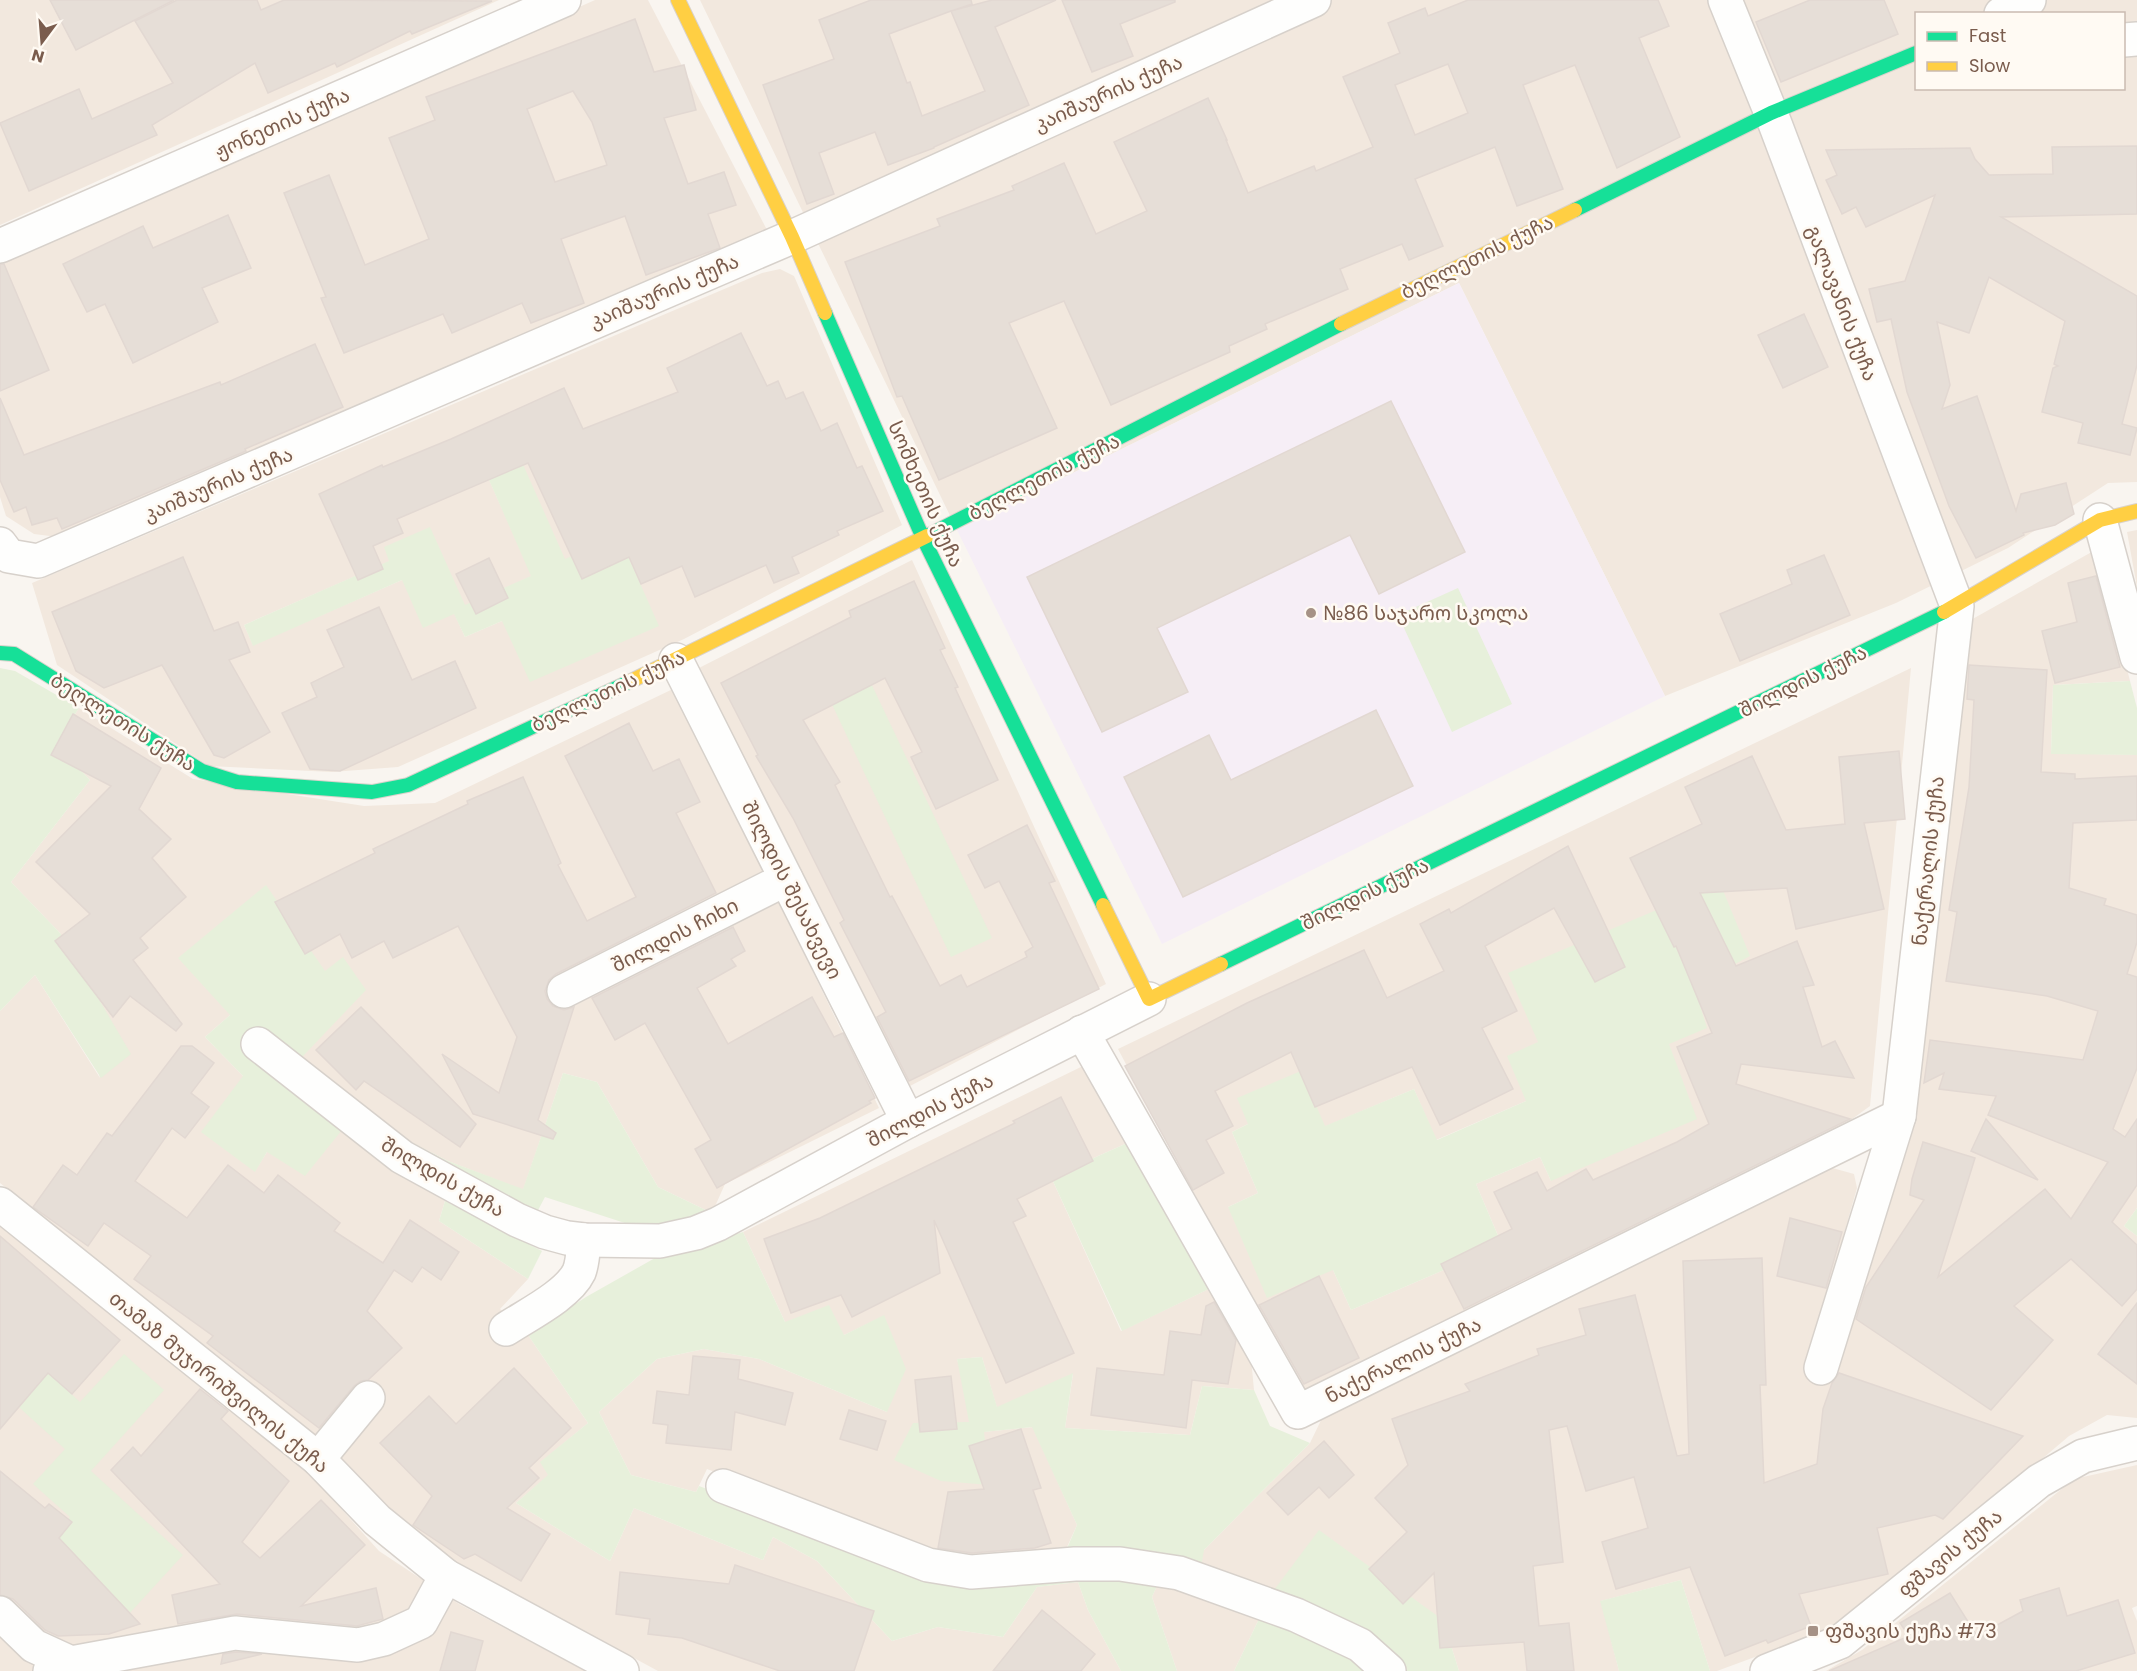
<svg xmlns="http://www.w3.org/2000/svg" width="2137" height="1671" font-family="Poppins,'Noto Sans Georgian',sans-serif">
<rect width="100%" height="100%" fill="#f9f5f0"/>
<g fill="#f2e8de" fill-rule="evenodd">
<path d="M0,0H499L0,225Z"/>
<path d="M595,0H648L767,230L58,537L34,534L6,516L0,497V265Z"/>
<path d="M700,0H2137V482L2108,483L2008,548L1896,603L1665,696L1459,283L957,530ZM1916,14H2124V88H1916Z"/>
<path d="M780,269L794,276L902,525L684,639L398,767L332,772L209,766L57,665L32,583L762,273ZM479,457L565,560L502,621L465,637L454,613L402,580L253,645L244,625L390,561L465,606L532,576Z"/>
<path d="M2137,530V587L2127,532Z"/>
<path d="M2097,549L2130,681L2053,685L2051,753L2137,755V1208L2124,1226L2137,1236V1418L2107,1415L2069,1436L1925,1559L1833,1628L1717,1671H1710L1681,1580L1601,1601L1619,1671H1459L1443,1620L1271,1594L1234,1671H1177L1152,1597L1170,1557L1204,1550L1310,1443L1325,1412L1829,1167L1854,1174L1857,1188L1825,1300L1854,1311L1917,1111L1969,621Z"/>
<path d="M912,560L1106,984L910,1086L697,669Z"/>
<path d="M1911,668L1870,1106L1833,1133L1302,1397L1118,1049ZM1538,1042L1551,1181L1540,1157L1476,1184L1502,1245L1351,1310L1333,1270L1228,1207L1258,1193L1232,1132L1248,1124L1301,1071L1324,1127L1414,1089L1436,1140L1526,1101Z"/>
<path d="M675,688L879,1108L725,1184L712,1213L658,1187L597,1082L563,1073L523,1190L448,1161L386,1129L369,1153L445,1201L439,1221L528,1279L500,1309L528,1335L588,1423L541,1462L549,1475L516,1503L610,1561L634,1508L763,1560L773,1537L817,1561L892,1641L938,1627L1003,1637L1037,1587L1078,1582L1088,1610L1121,1671H658L433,1549L373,1497L247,1379L0,1183V1011L35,975L100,1078L60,933L11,882L90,780L56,744L79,708L193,779L364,806L435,803ZM325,972L284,1076L267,1152L255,1171L243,1076L205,1037L230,1015Z"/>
<path d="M1089,1063L1134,1140L1051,1177L1121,1331L1217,1285L1250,1348L1254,1390L1202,1386L1190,1435L1065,1428L1073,1374L997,1408L982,1357L957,1359L990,1484L983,1432L1033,1427L1077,1525L1063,1556L932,1558L707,1469L696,1492L631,1475L599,1412L657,1359L704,1349L759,1359L887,1412L884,1316L844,1335L785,1322L743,1232Z"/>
<path d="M0,1223L301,1464L379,1551L459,1604L585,1671H0Z"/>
<path d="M2137,1465V1606L2132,1608L2137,1621V1671H1826L1862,1650L2074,1479Z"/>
</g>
<path fill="#f6eef6" d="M1459,283L1665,696L1162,944L957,530Z"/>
<g fill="#e7f0db">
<path d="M513,442L565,559L619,536L659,626L530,682L502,621L465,637L454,614L423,628L402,580L253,646L244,625L389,561L384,547L430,527L465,605L531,576L479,457Z"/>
<path d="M1458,588L1512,704L1452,732L1398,615Z"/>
<path d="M0,668L15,671L79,708L56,744L90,780L11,882L60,933L131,1054L101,1078L35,975L0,1011Z"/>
<path d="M869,679L992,938L951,957L829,698Z"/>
<path d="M2130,681L2137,708V755L2051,754L2053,685Z"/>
<path d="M1720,883L1750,956L1694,986L1707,1028L1669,1044L1697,1119L1551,1181L1540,1157L1476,1184L1502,1245L1351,1310L1333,1270L1267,1298L1228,1207L1258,1193L1232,1132L1248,1124L1237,1098L1301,1071L1325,1126L1414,1089L1437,1140L1526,1101L1507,1056L1538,1042L1508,973Z"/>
<path d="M266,885L325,971L343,957L366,990L284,1076L346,1125L305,1176L267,1152L255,1172L201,1132L243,1076L205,1037L230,1015L178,958Z"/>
<path d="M563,1073L597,1082L658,1187L712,1213L682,1229L634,1226L545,1197L536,1214L458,1177L386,1129L448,1161L523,1189Z"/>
<path d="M1134,1140L1217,1285L1122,1331L1051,1177Z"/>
<path d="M445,1201L542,1251L528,1279L439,1221Z"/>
<path d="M2137,1208V1236L2124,1226Z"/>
<path d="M743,1232L785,1322L829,1305L844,1335L884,1315L906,1369L887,1412L759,1359L704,1349L657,1359L599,1412L631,1475L696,1492L699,1486L935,1575L1056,1574L1077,1525L1032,1427L984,1432L990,1485L941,1481L894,1460L913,1423L969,1422L957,1359L982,1357L997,1407L1073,1373L1065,1428L1190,1435L1202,1386L1254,1390L1270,1426L1310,1443L1204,1550L1201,1567L1170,1557L1152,1597L1177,1671H1121L1088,1610L1078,1582L1037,1587L1003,1637L938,1627L892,1641L817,1561L773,1537L763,1560L634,1508L610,1561L516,1503L548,1475L540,1462L588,1423L528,1335L586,1297L655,1258Z"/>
<path d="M20,1347L80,1402L124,1354L164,1390L91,1471L183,1555L128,1615L48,1541L70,1517L33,1484L65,1449L0,1390V1369Z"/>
<path d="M1319,1530L1443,1620L1459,1671H1234L1271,1594Z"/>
<path d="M1681,1580L1710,1671H1619L1600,1601Z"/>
</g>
<g fill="#e6ded7" stroke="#e2d8d2" stroke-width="1.5" fill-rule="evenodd">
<path d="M50,0H174L76,50Z"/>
<path d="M177,0H257L261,10L284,0L492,1L412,34L410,31L337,67L335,63L268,93L255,63L152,125L157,135L29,191L0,123L79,89L92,119L173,83L135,21Z"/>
<path d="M871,0H971L972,4L951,11L992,0H1056L995,27L1029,105L934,147V148L888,165L875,132L819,153L834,194L807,204L763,85L834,59L819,20ZM951,11L985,91L922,116L910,82L907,83L889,34Z"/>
<path d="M1062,0H1175V2L1120,24L1133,56L1092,72Z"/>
<path d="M1468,0H1658L1669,26L1639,38L1680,137L1617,168L1575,65L1523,85L1563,189L1517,206L1495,147L1415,179L1443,246L1409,260L1402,244L1340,269L1348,289L1265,324L1267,329L1229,346L1230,352L1111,405L1064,301L1009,323L1057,428L939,480L902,396L897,397L845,262L940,226L937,219L1014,190L1012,186L1064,163L1096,234L1147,211L1114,142L1208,98L1227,140H1226L1248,193L1314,166L1316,171L1373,147L1343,77L1400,53L1388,23L1425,8L1428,16ZM1448,64L1468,113L1415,135L1395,85Z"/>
<path d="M1810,0H1884L1898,34L1781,82L1756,22Z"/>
<path d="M635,19L654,72L684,65L696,110L664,118L688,184L724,172L736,205L708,214L720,248L646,275L625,216L561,239L584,303L531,323L522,303L452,333L443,314L344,353L321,298L326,297L284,193L329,175L365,265L429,239L389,138L435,120L426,97ZM573,91L592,122L607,165L555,182L527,109Z"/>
<path d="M2137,146V214L2001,217L2137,296V365L2122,424L2137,428L2130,455L2078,443L2083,423L2042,412L2053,368L2058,366L2054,364L2065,321L1989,277L1969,333L1937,322L1950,385L1942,409L1977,396L2016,511L2021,494L2066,483L2074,514L2055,525L2023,533L2024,535L1976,558L1949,506L1907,392L1891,319L1877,322L1869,289L1905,281L1935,195L1866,227L1856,207L1842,214L1826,180L1837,175L1826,150L1970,148L1975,159L1989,175L2053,174L2052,147Z"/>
<path d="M228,215L251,268L202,288L218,322L133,363L105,304L87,312L63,264L143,226L153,248Z"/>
<path d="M0,264H4L49,370L0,391Z"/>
<path d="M1804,314L1828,367L1783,388L1758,335Z"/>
<path d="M741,333L767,386L778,381L786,399L803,392L821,431L837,423L857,468L862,466L883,511L837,531L839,535L792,557L799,573L774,583L766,565L695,597L682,566L641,584L629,557L582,579L528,463L397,519L403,533L373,546L383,569L358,580L319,494L382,465L383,467L451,439L564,388L583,429L678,392L667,368Z"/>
<path d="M315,344L343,407L245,449L246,451L62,529L57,518L32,525L26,507L14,512L0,480V398L24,455L220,382L221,385Z"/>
<path d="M1391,401L1465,552L1379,594L1350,535L1157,628L1188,692L1102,732L1027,577Z"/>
<path d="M1824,555L1850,615L1740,661L1720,614L1792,584L1787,570Z"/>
<path d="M183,557L214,631L238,622L250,652L229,660L270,732L224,758L214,755L162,665L104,688L76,671L52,612Z"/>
<path d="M489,558L508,598L476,614L456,574Z"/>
<path d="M2096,576L2120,667L2055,683L2042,631L2077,622L2068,583Z"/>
<path d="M914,581L945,648L940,650L958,687L955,688L998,780L936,809L911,757L922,752L885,678L803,720L840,782L835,785L890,897L892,896L940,986L961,975L967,987L1027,957L1025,952L1033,947L999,881L985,888L968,855L1027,825L1055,881L1049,883L1099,989L909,1081L877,1017L886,1012L840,923L844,920L793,818L756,756L758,755L721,683L851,617L849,611Z"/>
<path d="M379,607L412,680L455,661L476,708L340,771L310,769L282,713L317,697L311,683L344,667L327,630Z"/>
<path d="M1969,665L2047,670L2041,772L2075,774V779L2137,776V820L2073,823L2069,888L2106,899L2104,905L2137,915V942L2127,974L2137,977V1068L2113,1129L2125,1137L2137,1119V1185L2112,1222L2137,1245V1289L2122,1306L2071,1259L2014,1306L2053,1340L1991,1410L1856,1319L1866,1287L1924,1200L1910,1195L1912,1179L1923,1142L1975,1158L1938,1277L2045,1189L2071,1219L2108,1162L1988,1115L1996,1096L1939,1089L1944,1073L1924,1083L1930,1040L2083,1060L2098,1011L2047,996L1946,981L1957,912L1949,910L1969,787L1974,700L1967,699Z"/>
<path d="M1376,710L1413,786L1183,897L1124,777L1209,735L1231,780Z"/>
<path d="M73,714L161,768L139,809L171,839L152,858L186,897L140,938L148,948L133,960L182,1024L176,1031L130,996L113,1017L55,941L90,914L36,862L111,786L51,755Z"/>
<path d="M629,723L653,771L679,759L700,802L676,813L716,893L556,974L549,980L545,991L547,999L553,1006L564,1010L574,1007L538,1120L556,1133L553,1139L473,1114L442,1054L499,1093L517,1037L458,926L393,958L384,941L352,958L340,934L305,954L275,902L375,853L373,849L468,804L467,801L523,777L561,863L558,865L587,921L636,897L565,756Z"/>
<path d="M1899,751L1905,819L1864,823L1884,909L1796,929L1787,888L1700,893L1736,966L1797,941L1814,985L1803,987L1822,1047L1835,1041L1854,1078L1741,1064L1736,1084L1850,1119L1464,1309L1441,1264L1512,1229L1494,1192L1537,1172L1547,1191L1586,1169L1593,1180L1677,1142L1709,1124L1677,1047L1712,1033L1676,946L1674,947L1630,858L1702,824L1685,787L1752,756L1786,830L1845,824L1839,757Z"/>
<path d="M1568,846L1625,967L1595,982L1554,908L1485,946L1517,1011L1482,1028L1513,1089L1440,1125L1412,1067L1315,1107L1291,1052L1215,1091L1233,1126L1206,1140L1224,1173L1193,1190L1125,1066L1247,1003L1364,950L1387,998L1444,971L1420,924L1449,909L1451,913Z"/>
<path d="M733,927L745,951L731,959L736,966L697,988L728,1044L812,997L834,1037L843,1033L875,1098L869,1101L871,1103L717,1188L695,1149L711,1140L645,1023L615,1040L592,998Z"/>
<path d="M361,1007L476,1124L460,1147L364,1081L356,1090L316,1050Z"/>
<path d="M181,1046H192L214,1063L191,1093L209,1107L185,1138L172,1128L135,1181L187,1218L228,1165L264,1193L278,1175L340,1223L334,1231L383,1263L410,1220L459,1252L441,1280L422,1267L412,1282L394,1270L367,1311L402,1348L368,1380L361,1381L354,1386L319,1428L207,1343L213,1336L134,1279L151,1256L104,1223L88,1246L33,1207L63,1165L77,1175L107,1133L112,1136Z"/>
<path d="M1061,1097L1093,1161L1017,1199L1026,1216L1013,1222L1074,1353L1006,1383L934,1220L940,1273L852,1317L841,1295L791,1313L764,1239L820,1218L1015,1123L1013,1121Z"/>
<path d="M1986,1119L2038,1180L1971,1151Z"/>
<path d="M1790,1218L1842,1232L1826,1288L1777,1276Z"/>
<path d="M0,1236L120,1340L72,1394L48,1373L0,1429Z"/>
<path d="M1762,1258L1766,1385H1760L1764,1483L1817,1464L1823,1409L1832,1383L1839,1373L2023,1436L1943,1519L1935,1515L1877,1528L1888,1574L1799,1594L1811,1626L1768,1643L1766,1640L1725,1656L1690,1567L1616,1589L1602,1542L1648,1528L1634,1477L1586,1491L1567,1426L1549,1430L1563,1562L1533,1566L1539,1626L1569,1623L1574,1671H1527L1524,1642L1440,1648L1434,1573L1403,1604L1369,1569L1407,1532L1375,1498L1408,1465L1392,1419L1470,1391L1465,1384L1539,1355L1537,1349L1586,1335L1579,1309L1635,1295L1677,1456L1689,1454L1683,1261Z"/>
<path d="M1319,1276L1359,1358L1304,1384L1259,1305Z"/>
<path d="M1214,1302L1236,1340L1228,1384L1192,1380L1186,1428L1091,1415L1097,1368L1164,1375L1170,1331L1201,1335L1206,1306Z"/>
<path d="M2137,1303V1384L2098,1354Z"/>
<path d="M693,1356L740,1360L738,1379L793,1393L785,1425L735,1412L731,1450L666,1443L668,1425L653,1423L657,1391L689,1395Z"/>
<path d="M514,1368L571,1428L529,1468L539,1478L507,1508L550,1534L521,1581L475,1554L464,1559L413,1525L432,1496L380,1443L429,1396L456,1424Z"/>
<path d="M951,1376L957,1429L920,1432L915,1380Z"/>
<path d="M200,1389L228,1411L221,1419L289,1481L242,1542L260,1558L321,1500L365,1545L301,1606L376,1588L383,1619L357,1626L237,1614L178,1624L172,1595L220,1584L111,1470L133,1447L141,1456Z"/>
<path d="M849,1410L886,1421L877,1450L840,1439Z"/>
<path d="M1021,1429L1041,1488L1033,1490L1051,1543L1035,1548L972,1553L938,1548L948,1492L984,1489L969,1446Z"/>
<path d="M1324,1441L1354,1475L1329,1498L1319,1487L1288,1515L1267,1493Z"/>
<path d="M0,1471L45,1508L49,1504L72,1522L59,1538L140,1624L109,1634L58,1636L45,1630L13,1599L0,1595Z"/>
<path d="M735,1565L874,1611L854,1671H780L682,1638L648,1634L650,1619L616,1614L620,1572L729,1584Z"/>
<path d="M2059,1588L2067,1616L2118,1600L2135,1653L2076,1671H1829L1909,1636L1900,1623L1950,1593L1977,1636L2023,1611L2020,1600Z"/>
<path d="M1042,1610L1095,1654L1081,1671H993Z"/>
<path d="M451,1632L483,1641L475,1671H440Z"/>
<path d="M236,1652L262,1654L221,1664L223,1654Z"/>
</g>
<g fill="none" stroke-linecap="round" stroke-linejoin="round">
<defs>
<g id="street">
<path d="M1725,0L1771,113L1957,606L1899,1116L1821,1368"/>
<path d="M2001,14L2029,0"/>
<path d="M2124,40L2137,39"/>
<path d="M0,246L564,0"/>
<path d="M2100,520L2137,657"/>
<path d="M0,544L9,556L38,561L792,237L1314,0"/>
<path d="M676,660L908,1121"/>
<path d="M564,991L786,879"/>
<path d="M1082,1032L1298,1412L1899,1116"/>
<path d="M258,1044L402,1157L517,1220L545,1232L567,1238L584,1240L660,1241L696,1233L718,1224L908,1121L1149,999"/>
<path d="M0,1204L318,1459L377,1520L446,1576L622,1671"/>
<path d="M506,1329C527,1315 568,1295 579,1272C583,1262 583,1250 584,1240"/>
<path d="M318,1459L368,1398"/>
<path d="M723,1486L928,1565L971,1572L1075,1564H1120L1179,1573L1296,1615L1360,1645L1389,1671"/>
<path d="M0,1613L34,1646L71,1663"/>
<path d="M50,1671L71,1663L235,1633L358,1645L384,1639L421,1622L446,1576"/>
<path d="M1767,1671L1840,1642L2039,1481L2083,1456L2137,1443"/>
</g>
<g id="fast">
<path d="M1575,210L1771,113L1916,53"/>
<path d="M825,313L923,538L1103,905"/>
<path d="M927,536L1341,324"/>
<path d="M0,653L14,654L202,771L237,782L372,792L408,785L629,682"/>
<path d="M1221,964L1944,612"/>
</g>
<g id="slow">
<path d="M678,0L792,237L825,313"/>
<path d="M1341,324L1575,210"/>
<path d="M1944,612L2100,520L2137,511"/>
<path d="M629,682L927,536"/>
<path d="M1103,905L1149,999L1221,964"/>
</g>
</defs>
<use href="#street" stroke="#d7d1cb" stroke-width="36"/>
<use href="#fast" stroke="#d9d2cb" stroke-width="16"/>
<use href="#slow" stroke="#d9d2cb" stroke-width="16"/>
<use href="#street" stroke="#fefefd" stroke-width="33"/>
<use href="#fast" stroke="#16e098" stroke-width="14"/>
<use href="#slow" stroke="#ffcf43" stroke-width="14"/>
</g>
<g fill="#a69286" stroke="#fffaf3" stroke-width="2">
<circle cx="1311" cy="613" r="6"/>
<rect x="1807" y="1625" width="12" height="12" rx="3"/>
</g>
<g text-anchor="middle" stroke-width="5" stroke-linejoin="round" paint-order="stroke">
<g font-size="20" fill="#7a5c4d" stroke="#fffaf3">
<text transform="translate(1108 93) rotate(-24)" y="7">კაიშაურის ქუჩა</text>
<text transform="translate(282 123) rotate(-24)" y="7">ჟონეთის ქუჩა</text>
<text transform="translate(1477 257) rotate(-26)" y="7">ბეღლეთის ქუჩა</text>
<text transform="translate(664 291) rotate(-23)" y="7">კაიშაურის ქუჩა</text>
<text transform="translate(1842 303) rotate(69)" y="7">გალავანის ქუჩა</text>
<text transform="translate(1044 477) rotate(-27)" y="7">ბეღლეთის ქუჩა</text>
<text transform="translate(218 484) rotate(-23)" y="7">კაიშაურის ქუჩა</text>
<text transform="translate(926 494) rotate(66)" y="7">სომხეთის ქუჩა</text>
<text transform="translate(1803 681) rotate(-26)" y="7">შილდის ქუჩა</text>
<text transform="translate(608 691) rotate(-25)" y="7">ბეღლეთის ქუჩა</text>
<text transform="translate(123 722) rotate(32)" y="7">ბეღლეთის ქუჩა</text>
<text transform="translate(1928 861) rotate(-84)" y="7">ნაქერალის ქუჩა</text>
<text transform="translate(792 890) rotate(63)" y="7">შილდის შესახვევი</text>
<text transform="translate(1365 894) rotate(-26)" y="7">შილდის ქუჩა</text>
<text transform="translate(675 935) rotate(-27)" y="7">შილდის ჩიხი</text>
<text transform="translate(930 1110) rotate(-27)" y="7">შილდის ქუჩა</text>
<text transform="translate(443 1177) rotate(30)" y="7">შილდის ქუჩა</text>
<text transform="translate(1403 1360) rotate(-26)" y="7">ნაქერალის ქუჩა</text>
<text transform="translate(219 1382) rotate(39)" y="7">თამაზ მუჯირიშვილის ქუჩა</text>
<text transform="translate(1950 1553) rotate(-39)" y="7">ფშავის ქუჩა</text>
</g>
<g font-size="20" fill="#7a5c4d" stroke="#fffaf3" text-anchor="start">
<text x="1323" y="620">№86 საჯარო სკოლა</text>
<text x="1825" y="1638">ფშავის ქუჩა #73</text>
</g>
</g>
<rect x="1915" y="12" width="210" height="78" fill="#fffaf3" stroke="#cabbb1" stroke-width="1.5"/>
<rect x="1927" y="32" width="30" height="9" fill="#16e098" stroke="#cabbb1" stroke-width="1.5"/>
<text x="1969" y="42" font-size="18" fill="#7a5c4d">Fast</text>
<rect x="1927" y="62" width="30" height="9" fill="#ffcf43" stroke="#cabbb1" stroke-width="1.5"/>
<text x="1969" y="72" font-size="18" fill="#7a5c4d">Slow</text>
<g transform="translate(42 42) rotate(196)" stroke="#fffaf3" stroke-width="4.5" paint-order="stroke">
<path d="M0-4.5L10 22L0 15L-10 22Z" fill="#7a5c4d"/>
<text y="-9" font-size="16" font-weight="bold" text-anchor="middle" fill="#7a5c4d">N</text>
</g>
</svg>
